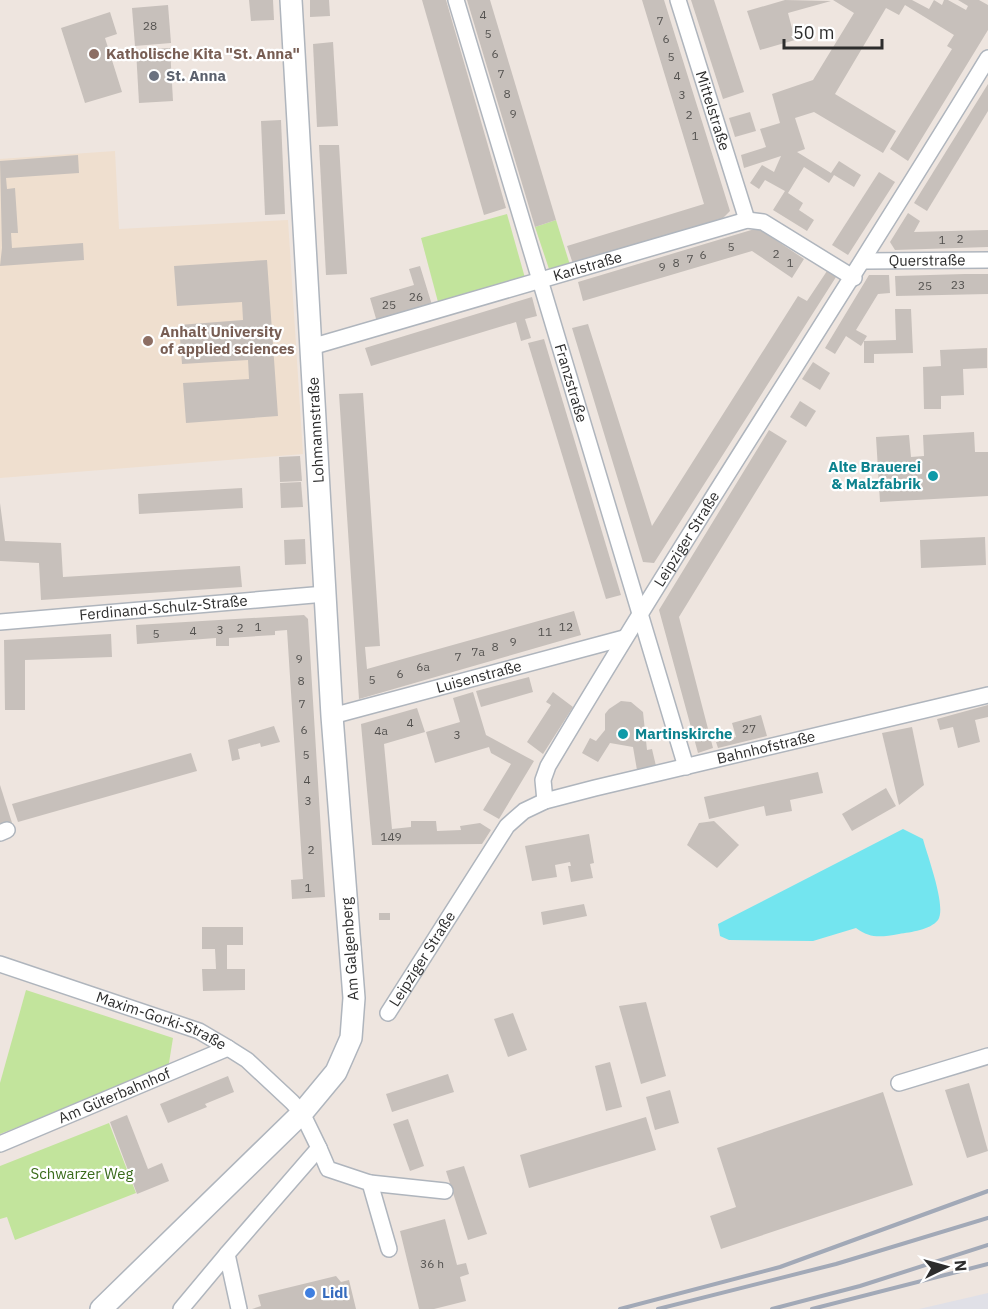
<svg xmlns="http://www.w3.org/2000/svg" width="988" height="1309" font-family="'IBM Plex Sans',sans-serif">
<rect width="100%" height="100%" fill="#eee5df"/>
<path fill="#e0e0e7" d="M988,1293V1309H919Z"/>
<path fill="#efdfcf" d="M115,151L119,229L288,220L303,454L0,478V159Z"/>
<g fill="#c2e49c">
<path d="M507,214L525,278L438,302L421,238Z"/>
<path d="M556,220L570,265L550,272L535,227Z"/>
<path d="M26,990L173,1038L168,1069L0,1134V1083Z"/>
<path d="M109,1123L136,1193L15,1240L7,1217L0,1219V1166Z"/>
</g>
<path fill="#73e5ef" d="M903,829L923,839C927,855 947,907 938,920C930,930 911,932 899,934C881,937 871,939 856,928L813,941L729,940L720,936L718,924Z"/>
<g fill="#c7c0bb">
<path d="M249,0H273L274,20L251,21Z"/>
<path d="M310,0H329L330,16L310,17Z"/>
<path d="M422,0H446L506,208L484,215Z"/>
<path d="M467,0H490L556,220L535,227Z"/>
<path d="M642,0H664L730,211L723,218L573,264L567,246L704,204Z"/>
<path d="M691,0H714L744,92L723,99Z"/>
<path d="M785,0L831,1L788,13L795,40L760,50L747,11Z"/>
<path d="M833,0H912L929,9L934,0L942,5L944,0H948L966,10L968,6L958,0H979L988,5V30L908,161L890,149L952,49L947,46L954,35L905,5L899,15L886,8L835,94L896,131L883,153L814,112L795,118L805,149L797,152L831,173L839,161L861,175L854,187L834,175L829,183L804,167L788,193L803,203L799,210L814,220L807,231L773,210L785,191L765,180L759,189L750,183L762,165L774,172L781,156L744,168L741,155L766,147L760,129L780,123L772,94L813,80L854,13Z"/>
<path d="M168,5L171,43L135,46L132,8Z"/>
<path d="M110,12L117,34L105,38L122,92L85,103L61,28Z"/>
<path d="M333,42L338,126L317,127L313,44Z"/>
<path d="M170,48L173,101L139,103L136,50Z"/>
<path d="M988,84V111L927,211L914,203Z"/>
<path d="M750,112L756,131L735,137L729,118Z"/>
<path d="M281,120L285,214L265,215L261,121Z"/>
<path d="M319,145H339L347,274L326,275Z"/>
<path d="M78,155L79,173L6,178L7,189L15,188L18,233H11L12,248L83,243L84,260L0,266L2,248L0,161Z"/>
<path d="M879,172L895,182L848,255L832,245Z"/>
<path d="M908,213L920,221L914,232L988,230V247L895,250L890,242Z"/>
<path d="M758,228L804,259L792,278L752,251L583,301L578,282Z"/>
<path d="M267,260L278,416L186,423L183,383L249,379L248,360L182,364L179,325L243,320L242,302L177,306L174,266Z"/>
<path d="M420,266L432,305L377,322L370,298L414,285L409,269Z"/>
<path d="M827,271L836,277L654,563L643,562L572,328L588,324L652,526L798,296L807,301Z"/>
<path d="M965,274H988V294L896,296L895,276Z"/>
<path d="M869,275H889L890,293L878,294L856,330L867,336L861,346L846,336L835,354L825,348Z"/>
<path d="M532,297L537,316L525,319L531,338L521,341L516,322L371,366L365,348Z"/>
<path d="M895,309H911L913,353L874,354V363H864V341L896,340Z"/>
<path d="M544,339L621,595L606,599L528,343Z"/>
<path d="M987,348V368L963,369L964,395L941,396V409H924L923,367L941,366L940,350Z"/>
<path d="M813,362L830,373L820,390L802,379Z"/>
<path d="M363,393L380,646L365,647L367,669L574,611L581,635L359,699L339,394Z"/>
<path d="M800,401L816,411L806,427L790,417Z"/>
<path d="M769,430L787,441L679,617L713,748L698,753L659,610Z"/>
<path d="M974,432L975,452H988V496L880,502L876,437L909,435L911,457L924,456L923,435Z"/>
<path d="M300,456L302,481L280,482L279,457Z"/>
<path d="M301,482L303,507L281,508L280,483Z"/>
<path d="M242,488L243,508L139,514L138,494Z"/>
<path d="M0,503L5,541L61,543L63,577L240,566L242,587L41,600L39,563L0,561Z"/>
<path d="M985,537L986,565L921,568L920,540Z"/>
<path d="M305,539L306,564L285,565L284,540Z"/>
<path d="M304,615L308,619L325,897L292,899L291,880L303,879L287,630L275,631V635L229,638V646H216V638L137,644L136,625Z"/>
<path d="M111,634L112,657L25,660V710H5L4,640Z"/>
<path d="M529,677L533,692L481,707L476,691Z"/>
<path d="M473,692L486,735L534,761L499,819L483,810L511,764L491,753L489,747L435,763L426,732L460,722L453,698Z"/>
<path d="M553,692L573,707L543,754L527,742L551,705L546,702Z"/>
<path d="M621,701L631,702L643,712L647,750L652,749L656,766L637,770L633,747L610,743L598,762L582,753L590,738L596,741L605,730V714L609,709Z"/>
<path d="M988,705V717L975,720L980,742L958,748L953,727L940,730L937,719Z"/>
<path d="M417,708L425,732L384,744L392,829L411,827V821H436L437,831L461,830L460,826L480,823L491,830L482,844L372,845L361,724Z"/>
<path d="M761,715L767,736L718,748L716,742L736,737L732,723Z"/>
<path d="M274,726L280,742L261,747L260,743L238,749L240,759L232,761L228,740Z"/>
<path d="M912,727L924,785L899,805L882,733Z"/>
<path d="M191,753L197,771L18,822L12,804Z"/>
<path d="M818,772L823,793L790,800L792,811L766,816L764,806L709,819L704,797Z"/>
<path d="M0,785L13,826L0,830Z"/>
<path d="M886,788L896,806L852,831L842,814Z"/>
<path d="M714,821L739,845L717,868L687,845L699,823Z"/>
<path d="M589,834L594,863L590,864L593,878L571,882L568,866H571L570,862L555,865L557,877L532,881L525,846Z"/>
<path d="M584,904L587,916L543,925L541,912Z"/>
<rect x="379" y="913" width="11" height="7"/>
<path d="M202,927H243V945H227V969H245V990L203,991L202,969H216L215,949H202Z"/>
<path d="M646,1002L666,1076L641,1084L619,1006Z"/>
<path d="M513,1013L527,1050L508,1057L494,1019Z"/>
<path d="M610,1062L622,1107L606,1111L595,1066Z"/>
<path d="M448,1074L454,1092L392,1112L386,1094Z"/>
<path d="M228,1076L234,1092L205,1104L207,1107L168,1123L160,1104Z"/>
<path d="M969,1083L988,1151L967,1158L945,1090Z"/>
<path d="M670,1090L679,1123L655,1130L646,1097Z"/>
<path d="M883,1092L913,1185L721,1249L710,1216L736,1207L717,1148Z"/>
<path d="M127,1115L148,1169L162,1163L169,1181L137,1194L110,1122Z"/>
<path d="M646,1117L656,1150L529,1188L520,1155Z"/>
<path d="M408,1119L424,1166L410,1171L393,1124Z"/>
<path d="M464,1166L487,1234L468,1240L446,1171Z"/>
<path d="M445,1219L457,1265L466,1263L469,1274L460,1277L466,1301L434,1309H419L400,1231Z"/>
<path d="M336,1276L341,1282L349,1280L356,1309H252L261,1306L258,1295Z"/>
</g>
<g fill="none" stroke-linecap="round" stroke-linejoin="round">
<defs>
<g id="street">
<path id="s1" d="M456,0L686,767"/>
<path id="s2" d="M678,0L747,220"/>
<path id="s3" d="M865,261L988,260"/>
<path id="s4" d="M311,347L747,220L763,222L854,278"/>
<path id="s5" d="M0,622L325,594"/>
<path id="s6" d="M332,716L624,638"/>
<path id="s7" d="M545,801L543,780L548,766C690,527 843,296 988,58"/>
<path d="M0,833L7,830"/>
<path id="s8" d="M0,964L199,1031L228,1048L247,1060L292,1102L302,1113L319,1148L227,1254L239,1309"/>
<path id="s9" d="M388,1013L507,826L524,811L545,801L595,788L988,695"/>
<path d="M899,1083L988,1056"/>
<path id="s10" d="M0,1144L228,1048"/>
<path d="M319,1148L328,1169L370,1183L389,1249"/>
<path d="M370,1183L445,1191"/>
<path d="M181,1309L227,1254"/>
</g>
<path id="secondary" d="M101,1309L302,1113L336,1072L351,1038L354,998L332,716L291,0"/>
</defs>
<use href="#street" stroke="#afb5bd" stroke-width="18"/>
<use href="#secondary" stroke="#afb5bd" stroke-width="24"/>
<use href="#street" stroke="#fff" stroke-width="15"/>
<use href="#secondary" stroke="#fff" stroke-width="21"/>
<g stroke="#a2a9b7" stroke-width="4">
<path d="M620,1309L780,1267L988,1191"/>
<path d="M658,1309L836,1264L988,1218"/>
<path d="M772,1309L860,1286L988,1245"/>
<path d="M812,1309L988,1264"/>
</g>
</g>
<g fill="#8d6e63" stroke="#fff" stroke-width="2">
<circle cx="94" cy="54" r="6"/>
<circle cx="148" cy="341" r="6"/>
</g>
<circle fill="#6b7280" stroke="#fff" stroke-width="2" cx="154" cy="76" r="6"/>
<g fill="#0f9aa8" stroke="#fff" stroke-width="2">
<circle cx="933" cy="476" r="6"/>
<circle cx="623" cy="734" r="6"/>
</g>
<circle fill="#3f7fe0" stroke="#fff" stroke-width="2" cx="310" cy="1293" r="6"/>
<g text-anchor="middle" stroke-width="4.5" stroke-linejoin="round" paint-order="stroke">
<g font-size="12" fill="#545250">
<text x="483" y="19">4</text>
<text x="660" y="25">7</text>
<text x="150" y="30">28</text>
<text x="488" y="38">5</text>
<text x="666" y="43">6</text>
<text x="495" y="58">6</text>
<text x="671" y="61">5</text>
<text x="501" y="78">7</text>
<text x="677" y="80">4</text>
<text x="507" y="98">8</text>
<text x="682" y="99">3</text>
<text x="513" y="118">9</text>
<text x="689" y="119">2</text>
<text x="695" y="140">1</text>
<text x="960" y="243">2</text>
<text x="942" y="244">1</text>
<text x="731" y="251">5</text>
<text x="776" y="258">2</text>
<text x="703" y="259">6</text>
<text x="690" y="263">7</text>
<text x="676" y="267">8</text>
<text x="790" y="267">1</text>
<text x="662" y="271">9</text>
<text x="958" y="289">23</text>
<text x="925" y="290">25</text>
<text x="416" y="301">26</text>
<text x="389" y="309">25</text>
<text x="258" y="631">1</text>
<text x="566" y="631">12</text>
<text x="240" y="632">2</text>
<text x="220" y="634">3</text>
<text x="193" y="635">4</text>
<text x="545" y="636">11</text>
<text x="156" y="638">5</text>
<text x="513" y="646">9</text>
<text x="495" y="651">8</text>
<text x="478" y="656">7a</text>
<text x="458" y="661">7</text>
<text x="299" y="663">9</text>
<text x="423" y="671">6a</text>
<text x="400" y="678">6</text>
<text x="372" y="684">5</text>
<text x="301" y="685">8</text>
<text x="302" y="708">7</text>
<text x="410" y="727">4</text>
<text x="749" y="733">27</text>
<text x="304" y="734">6</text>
<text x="381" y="735">4a</text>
<text x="457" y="739">3</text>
<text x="306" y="759">5</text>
<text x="307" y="784">4</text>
<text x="308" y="805">3</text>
<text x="391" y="841">149</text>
<text x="311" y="854">2</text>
<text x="308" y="892">1</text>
<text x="432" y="1268">36 h</text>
</g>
<g font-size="15" font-weight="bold" fill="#785e54" stroke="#fff" text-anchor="start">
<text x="106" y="59">Katholische Kita "St. Anna"</text>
<text x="160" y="337">Anhalt University<tspan x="160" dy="17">of applied sciences</tspan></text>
</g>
<g font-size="15" font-weight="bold" fill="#5b616d" stroke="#fff" text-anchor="start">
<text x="166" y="81">St. Anna</text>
</g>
<g font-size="15" fill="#2d2d2d" stroke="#fff">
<text dy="5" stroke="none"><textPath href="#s2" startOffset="116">Mittelstraße</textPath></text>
<text dy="5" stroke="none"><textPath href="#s3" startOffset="62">Querstraße</textPath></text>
<text dy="5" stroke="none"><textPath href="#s4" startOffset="288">Karlstraße</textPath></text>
<text dy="5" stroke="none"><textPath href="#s1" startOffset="400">Franzstraße</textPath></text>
<text transform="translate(316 430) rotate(-93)" y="5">Lohmannstraße</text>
<text dy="5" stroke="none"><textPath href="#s7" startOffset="302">Leipziger Straße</textPath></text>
<text dy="5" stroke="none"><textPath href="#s5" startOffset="164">Ferdinand-Schulz-Straße</textPath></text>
<text dy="5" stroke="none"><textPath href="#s6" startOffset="152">Luisenstraße</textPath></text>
<text dy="5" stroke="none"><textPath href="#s9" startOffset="495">Bahnhofstraße</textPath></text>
<text transform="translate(350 949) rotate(-94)" y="5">Am Galgenberg</text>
<text dy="5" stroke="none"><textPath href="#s9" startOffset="64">Leipziger Straße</textPath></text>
<text dy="5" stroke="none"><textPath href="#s8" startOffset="171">Maxim-Gorki-Straße</textPath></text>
<text dy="5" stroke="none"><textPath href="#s10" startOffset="124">Am Güterbahnhof</textPath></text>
</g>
<g font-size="15" font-weight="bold" fill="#0d838f" stroke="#fff" text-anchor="end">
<text x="921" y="472">Alte Brauerei<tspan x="921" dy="17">&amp; Malzfabrik</tspan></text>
<text x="635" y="739" text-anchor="start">Martinskirche</text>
</g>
<g font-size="15" fill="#3a6b1b" stroke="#fff">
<text x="82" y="1179">Schwarzer Weg</text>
</g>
<g font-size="15" font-weight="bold" fill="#366cbe" stroke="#fff" text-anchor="start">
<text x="322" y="1298">Lidl</text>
</g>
</g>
<g transform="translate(946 1267) rotate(85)" stroke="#ffffff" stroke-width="4.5" paint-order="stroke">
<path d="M0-4.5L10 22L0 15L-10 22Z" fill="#2d2d2d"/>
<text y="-9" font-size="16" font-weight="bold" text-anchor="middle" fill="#2d2d2d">N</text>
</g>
<path d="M784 39v9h98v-9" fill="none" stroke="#2d2d2d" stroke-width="3"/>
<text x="793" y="39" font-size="18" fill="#2d2d2d" stroke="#ffffff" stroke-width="4.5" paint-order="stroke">50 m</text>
</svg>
